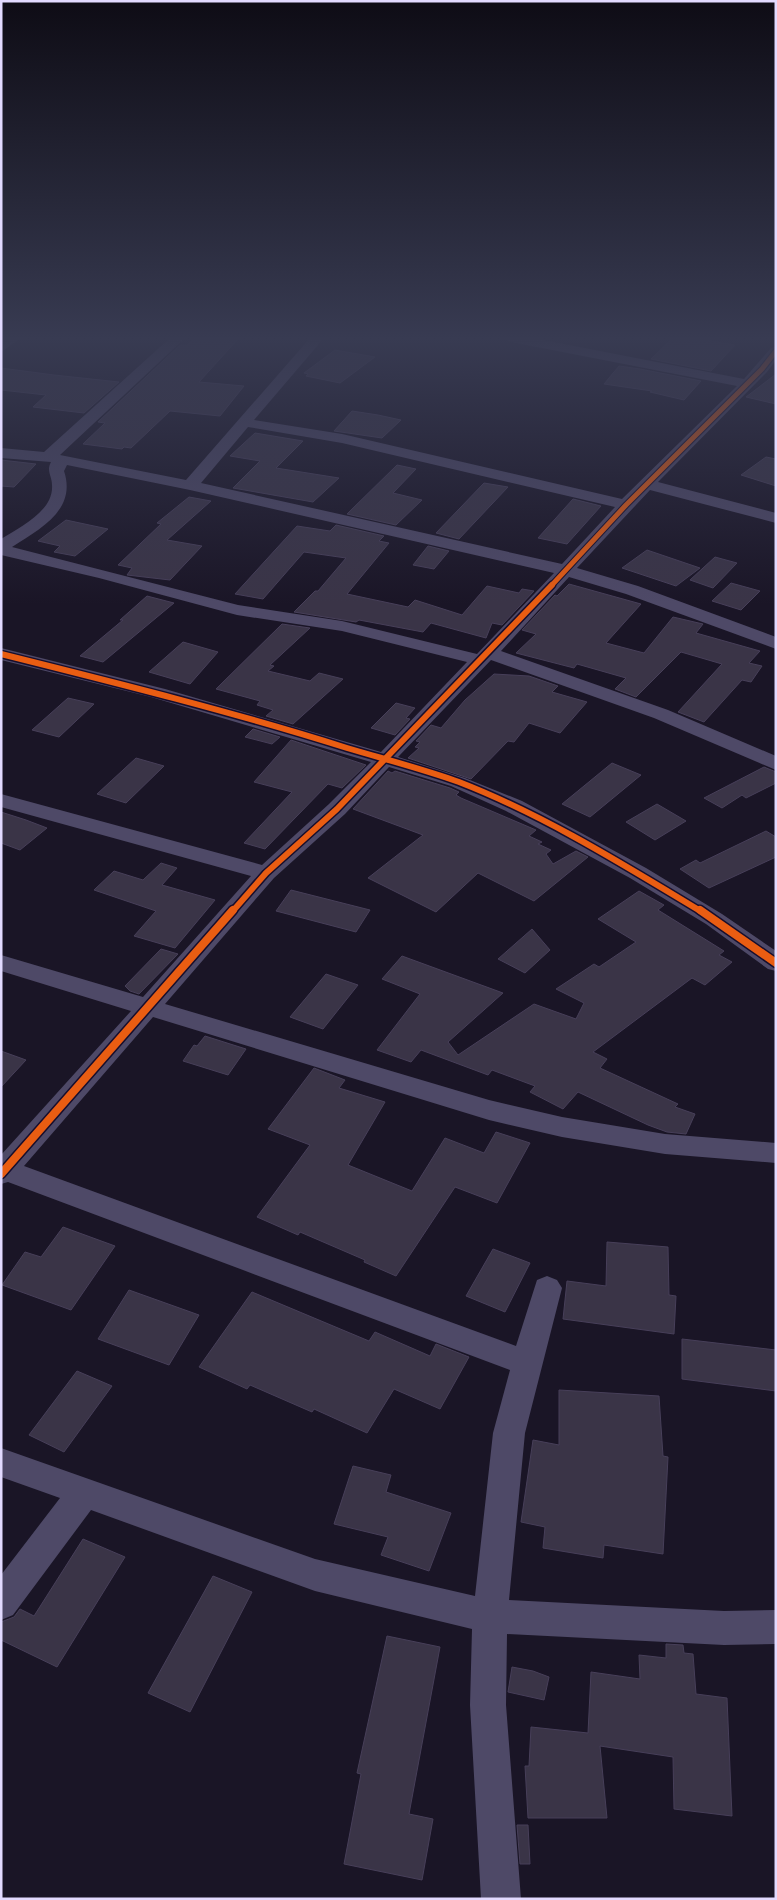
<svg xmlns="http://www.w3.org/2000/svg" width="777" height="1900" font-family="Figtree,sans-serif">
<rect width="100%" height="100%" fill="#1a1526"/>
<g fill="#3a3447" stroke="#473f59">
<path d="M194,338H239L199,382L244,386L220,416L170,411L131,448L124,447L122,449L83,444L105,423L98,422L180,345H187Z"/>
<path d="M673,338H713L710,341L735,345L711,371L651,359Z"/>
<path d="M335,350L375,357L340,383L306,376L308,374L304,373Z"/>
<path d="M619,366L640,369L701,381L684,400L650,392L652,391L604,384Z"/>
<path d="M1,368L54,375L119,382L84,413L33,407L46,395L1,390Z"/>
<path d="M776,374V404L746,397Z"/>
<path d="M352,411L378,415L401,420L382,438L334,431Z"/>
<path d="M255,433L303,441L276,468L339,478L313,502L233,488L260,461L230,456Z"/>
<path d="M766,457L776,459V486L741,475Z"/>
<path d="M1,460L36,464L14,487L1,486Z"/>
<path d="M397,465L416,469L393,493L422,500L396,525L347,514Z"/>
<path d="M484,483L508,487L459,539L436,533Z"/>
<path d="M189,497L211,501L167,540L202,546L170,580L127,575L132,568L118,565L161,524L157,523Z"/>
<path d="M573,499L601,506L567,544L538,538Z"/>
<path d="M66,520L108,529L75,556L54,552L60,546L38,541Z"/>
<path d="M336,525L384,536L379,541L389,543L347,594L408,607L415,600L462,615L487,586L519,593L522,589L534,591L502,625L492,623L486,638L431,623L423,632L359,620L356,622L294,612L315,591H318L346,558L304,552L263,599L235,594L297,526L330,531Z"/>
<path d="M428,546L449,551L434,569L413,565Z"/>
<path d="M647,550L700,568L676,586L622,568Z"/>
<path d="M715,557L737,563L713,588L690,580Z"/>
<path d="M731,583L760,591L741,610L712,601Z"/>
<path d="M569,584L641,604L606,643L644,653L673,617L703,624L696,633L760,651L749,663L762,666L751,682L742,680L704,722L678,712L722,664L681,652L636,697L615,689L626,678L577,664L574,668L516,653L536,634L522,630L555,595L557,596Z"/>
<path d="M147,596L174,603L103,662L80,656L123,620H120Z"/>
<path d="M282,624L310,628L270,665L274,666L268,671L310,681L319,673L343,679L293,724L266,716L273,710L257,705L260,701L216,689Z"/>
<path d="M183,642L218,652L190,684L149,672Z"/>
<path d="M494,674L529,676L558,686L552,692L587,702L560,733L529,723L514,742L508,741L471,779L408,758L419,748L415,747L420,742L416,741L431,725L441,728L465,700Z"/>
<path d="M68,698L94,704L59,737L32,730Z"/>
<path d="M396,703L415,708L406,718L410,719L395,735L371,728Z"/>
<path d="M253,729L280,737L272,744L245,737Z"/>
<path d="M291,740L366,765L342,788L328,784L265,849L244,843L292,792L254,782Z"/>
<path d="M136,758L164,766L126,803L97,794Z"/>
<path d="M612,763L641,775L590,817L562,804Z"/>
<path d="M764,767L776,772V783L746,798L742,795L722,808L704,798Z"/>
<path d="M388,771L392,773L395,771L450,788L459,792L456,795L461,798L536,830L529,836L542,842L538,844L551,850L546,854L553,864L576,851L588,857L534,901L478,873L436,912L368,878L423,835L353,809Z"/>
<path d="M657,804L686,821L655,840L626,822Z"/>
<path d="M1,812L26,820L47,828L20,850L1,843Z"/>
<path d="M766,831L776,837V857L709,888L680,869L696,860L700,863Z"/>
<path d="M161,863L177,868L162,885L215,900L175,948L134,936L156,911L94,890L114,871L143,880Z"/>
<path d="M291,890L370,910L356,932L276,911Z"/>
<path d="M639,891L664,905L658,910L724,951L719,955L732,962L705,985L692,978L593,1052L607,1059L600,1068L678,1104L675,1107L695,1114L686,1134L667,1132L648,1125L578,1092L563,1109L530,1092L535,1086L492,1070L488,1075L421,1050L411,1062L377,1050L420,994L382,979L402,956L503,993L448,1042L458,1055L534,1004L576,1019L584,1003L556,989L594,964L599,967L636,942L598,919Z"/>
<path d="M532,929L550,950L525,973L498,959Z"/>
<path d="M161,949L178,954L139,994L130,991L125,986Z"/>
<path d="M326,974L358,985L323,1029L290,1017Z"/>
<path d="M205,1036L246,1049L228,1075L183,1061L194,1045L197,1046Z"/>
<path d="M1,1051L26,1060L1,1087Z"/>
<path d="M314,1068L345,1080L339,1088L385,1102L348,1165L412,1191L445,1138L484,1153L496,1132L530,1143L497,1203L455,1187L396,1276L364,1262L365,1260L300,1232L298,1235L257,1217L310,1145L268,1129Z"/>
<path d="M63,1227L115,1246L71,1310L2,1285L25,1252L41,1257Z"/>
<path d="M607,1242L668,1247L669,1295L676,1296L674,1334L563,1319L567,1281L606,1286Z"/>
<path d="M493,1249L530,1263L505,1312L466,1296Z"/>
<path d="M129,1290L199,1315L169,1365L98,1339Z"/>
<path d="M252,1292L369,1341L375,1332L430,1356L436,1344L469,1357L440,1409L394,1389L367,1433L314,1409L312,1412L250,1385L247,1389L199,1367Z"/>
<path d="M682,1339L776,1350V1391L682,1379Z"/>
<path d="M77,1371L112,1386L64,1452L29,1435Z"/>
<path d="M559,1390L659,1396L663,1456L668,1457L663,1554L604,1545L603,1558L543,1548L545,1527L521,1522L533,1440L559,1445Z"/>
<path d="M353,1466L391,1475L386,1492L451,1513L429,1571L381,1555L388,1537L334,1524Z"/>
<path d="M83,1539L125,1557L57,1667L1,1640V1622L14,1617L20,1609L34,1616Z"/>
<path d="M213,1576L252,1592L190,1712L148,1693Z"/>
<path d="M387,1636L440,1647L409,1814L433,1819L422,1880L344,1864L361,1774L357,1773Z"/>
<path d="M666,1644L683,1645L684,1653L693,1654L696,1694L727,1698L732,1816L674,1809L673,1757L600,1746L607,1818H528L525,1766H529L531,1727L588,1733L591,1672L640,1679L639,1655L666,1658Z"/>
<path d="M512,1667L533,1671L549,1677L544,1700L508,1692Z"/>
<path d="M517,1825H528L530,1864H520Z"/>
</g>
<g fill="none" stroke-linecap="round" stroke-linejoin="round">
<g fill="#4e4967" fill-rule="evenodd">
<path d="M5,338H21L1,352V341Z"/>
<path d="M170,338H185L60,455L186,480L310,338H324L254,420L342,434L622,499L737,386L511,342L504,338H533L744,379L771,348L776,347V360L767,372L658,482L776,513V523L650,490L577,568L638,586L776,637V649L626,594L569,577L501,651L668,710L776,756V770L654,718L491,660L398,757L465,778L522,801L646,868L722,914L776,951V971L768,969L706,924L630,878L506,811L451,786L389,767L345,814L274,878L165,1004L489,1100L562,1117L665,1134L776,1143V1163L665,1154L562,1137L489,1120L153,1017L24,1166L516,1346L537,1280L547,1276L557,1280L562,1288L525,1433L509,1600L724,1611L776,1610V1644L724,1645L507,1634L506,1705L521,1899H481L470,1705L472,1629L315,1591L91,1510L13,1615L1,1620V1575L60,1498L1,1477V1448L315,1559L475,1596L493,1433L510,1370L8,1182L1,1184V1155L131,1011L1,971V955L143,997L251,876L1,807V794L262,865L329,804L371,762L151,697L1,660V648L165,689L381,752L467,662L342,631L237,615L99,578L1,555V539C20,527 54,511 52,485C52,476 46,471 51,462L1,458V448L44,452ZM248,427L342,443L615,507L562,564L201,483ZM67,465L190,490L554,573L477,654L342,621L238,605L12,547C40,529 77,510 64,471Z"/>
</g>
<defs>
<path id="cycleway-far2" d="M551,586L626,505L762,369L776,351"/>
<g id="cycleway-far1">
<path d="M1,654C117,683 233,712 347,748C384,759 423,769 459,782C544,815 624,865 702,912"/>
<path d="M232,912L266,873L337,809L552,585"/>
</g>
<g id="cycleway">
<path d="M700,910L776,963"/>
<path d="M1,1174L233,910"/>
</g>
</defs>
<use href="#cycleway-far2" stroke="#170e2d" stroke-width="7"/>
<use href="#cycleway-far1" stroke="#170e2d" stroke-width="9"/>
<use href="#cycleway" stroke="#170e2d" stroke-width="11"/>
<use href="#cycleway-far2" stroke="#e95d12" stroke-width="5"/>
<use href="#cycleway-far1" stroke="#e95d12" stroke-width="6"/>
<use href="#cycleway" stroke="#e95d12" stroke-width="8"/>
</g>
<linearGradient id="sky" x2="0" y2="1"><stop stop-color="#0e0c15"/><stop offset="0.56" stop-color="#383b52"/><stop offset="1" stop-color="#383b52" stop-opacity="0"/></linearGradient>
<rect width="777" height="604" fill="url(#sky)"/>
<rect width="777" height="1900" fill="none" stroke="#e2daff" stroke-width="5"/>
</svg>
